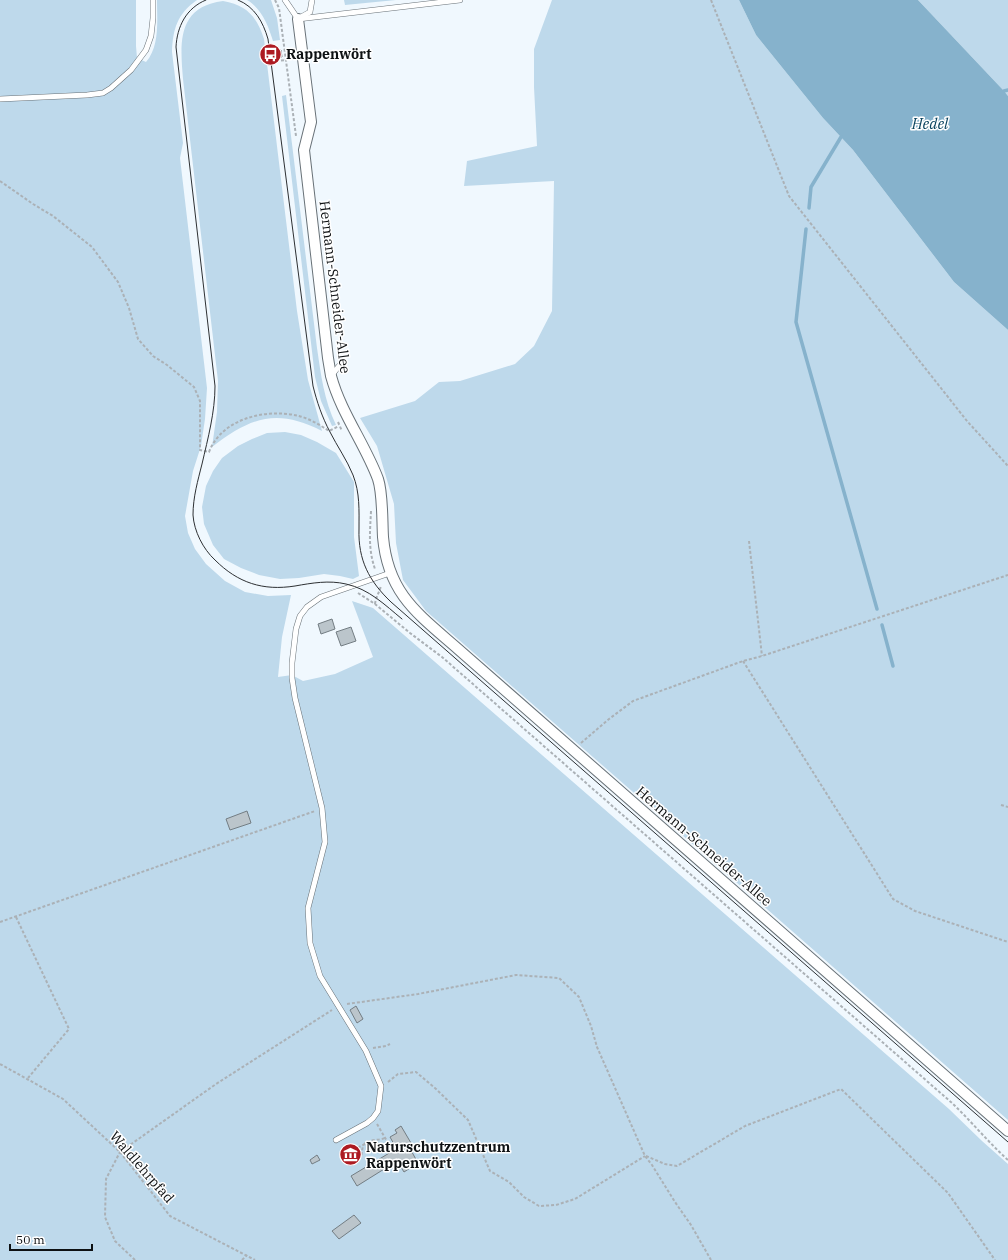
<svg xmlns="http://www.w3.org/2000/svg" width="1008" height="1260" font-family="'IBM Plex Serif',serif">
<rect width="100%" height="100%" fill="#f0f8fe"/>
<g fill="#bed9eb">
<path d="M0,0H136V46L137,58L146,62C160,46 157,20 157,0H197C177,14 173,29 172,52L183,143L180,158L207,388L205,419L201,446L193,471L185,516L188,533L195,549L206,564L225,581L245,592L268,596L291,595L282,637L278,677L292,675L303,681L335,674L373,657L352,601L373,608L949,1109L982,1141L1008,1164V1260H0Z"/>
<path d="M247,0H271L277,18L280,40L273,41C268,25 262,9 247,0Z"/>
<path d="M344,0H396L345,5Z"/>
<path d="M552,0H739L756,35L823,118L853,150L954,282L1008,330V1120L426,611L403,580L396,543L394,504L377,446L360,418L415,401L439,382L460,381L515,364L534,346L552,311L554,181L464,186L467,161L537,146L534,87V49Z"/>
<path d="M918,0H1008V96L1004,91Z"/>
<path d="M223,1C247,5 257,17 264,39L297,311L308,380L322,431C277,408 251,417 212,447L217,412L218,381L183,79C180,43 177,7 223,1Z"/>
<path d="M286,95L317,348C321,375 324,400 336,425L332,426L321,401L315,377L282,96Z"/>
<path d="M285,432L301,435L317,442L336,453L354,482V537L359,576L353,579L340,576L324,574L299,578L280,579L259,575L241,568L224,559L213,545L204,524L202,507L206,486L213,471L222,458L238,446L252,439L267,433Z"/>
</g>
<path fill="#86b2cc" d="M739,0H918L1004,91L1008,96V330L954,282L853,150L823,118L756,35Z"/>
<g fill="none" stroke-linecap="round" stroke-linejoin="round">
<g stroke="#86b2cc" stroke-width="3.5">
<path d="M1004,91L1008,90"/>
<path d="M809,208L811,187L841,137"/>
<path d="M806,229L796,322L877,609"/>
<path d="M882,625L893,666"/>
</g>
</g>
<g fill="#bbc5cb" stroke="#737d83">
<path d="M281,50L282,57L277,58L276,51Z"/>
<path d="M332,619L335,629L321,634L318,624Z"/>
<path d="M351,627L356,641L341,646L336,632Z"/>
<path d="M247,811L251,823L230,830L226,819Z"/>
<path d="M356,1006L363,1019L357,1023L350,1010Z"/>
<path d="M401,1126L411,1143L408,1145L418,1163L404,1172L397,1161L357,1186L351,1176L391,1152L390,1149L395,1146L390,1137L397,1133L395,1130Z"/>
<path d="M317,1155L320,1160L312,1164L310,1160Z"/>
<path d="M354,1215L361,1223L339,1239L332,1231Z"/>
</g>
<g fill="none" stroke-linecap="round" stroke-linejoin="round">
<defs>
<g id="service">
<path d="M285,0L298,19"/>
<path d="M301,17L310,12L312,0"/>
<path d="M298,19L460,0"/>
<path d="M0,99L87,95L103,93L111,88L131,70L146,50L151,36L153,18V0"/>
<path d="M332,375L339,366"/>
<path d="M336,1140L367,1123L373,1118L378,1111L381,1086L366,1051L320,976L310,943L308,908L325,842L322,808L295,698L292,678V663L296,629L300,616L307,607L321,597L390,573"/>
</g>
<path id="minor" d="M298,19L311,122L304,150L328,358C329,364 330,370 331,376C341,413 365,444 378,479C383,494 382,520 383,537C388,594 418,614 458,649L1008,1131"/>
</defs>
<use href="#service" stroke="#687177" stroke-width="6"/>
<use href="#minor" stroke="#687177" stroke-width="12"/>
<g stroke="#abb1b6" stroke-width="2" stroke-dasharray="3 2" stroke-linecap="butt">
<path d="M275,0L279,8L296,136"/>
<path d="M711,0L789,196L967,421L1008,466"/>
<path d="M276,61L286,60"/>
<path d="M0,181L33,204L53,216L92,247L118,282L129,308L138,339L153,356L167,365L194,387L200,401V450L209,452C222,418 267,408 299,416C310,419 320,425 329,431L339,426"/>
<path d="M338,422L342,431"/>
<path d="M371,511C370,532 368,549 375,569"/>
<path d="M749,541L762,656"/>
<path d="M358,593L375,604L410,633L442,657L952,1103C971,1121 988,1142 1008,1160"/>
<path d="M375,604C376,596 380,592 381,585"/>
<path d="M743,661L893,899L915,911L1008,942"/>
<path d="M581,743L609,719L633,701L743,661L762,656L1008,575"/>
<path d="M1001,805L1008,807"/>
<path d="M16,917L69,1029L28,1078"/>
<path d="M0,922L315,811"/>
<path d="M347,1004L418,994L516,975L559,978L579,997L591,1026L597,1047L645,1156L652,1165L675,1202L691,1225L711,1260"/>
<path d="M373,1048L386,1046L390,1044"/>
<path d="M0,1064L63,1099L120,1152L170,1216L255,1260"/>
<path d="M388,1082L398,1074L416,1072L436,1089L468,1120L490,1171L509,1182L524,1197L539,1206L556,1205L575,1199L645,1156"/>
<path d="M377,1124L391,1148"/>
<path d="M365,1144L357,1148L351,1155L352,1160H356L361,1157C362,1153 362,1150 363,1146C367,1138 379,1141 385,1138"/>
<path d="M646,1156L665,1164L677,1166L745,1126L841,1089L948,1193L995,1260"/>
<path d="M135,1260L115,1241L105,1217L106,1179L120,1152L216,1084L332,1010"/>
<path d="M242,1260L247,1255"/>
</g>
<use href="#service" stroke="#fff" stroke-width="5"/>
<use href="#minor" stroke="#fff" stroke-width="10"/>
<g stroke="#2d3033" stroke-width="1">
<path d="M206,0C186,8 177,27 176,47L215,386C215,412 208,438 202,464C198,480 193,497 193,515C194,531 203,549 215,560C238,583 263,591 295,586C312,583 329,580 346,584C369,589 385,605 402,619"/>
<path d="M238,0C255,7 263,22 268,39L313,386C317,402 322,417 330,432C337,446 347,460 353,475C360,493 359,510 359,529C358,560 369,581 391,602L1008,1142"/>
</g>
</g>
<defs>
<symbol id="bus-disc" viewBox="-11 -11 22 22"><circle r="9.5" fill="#ad1a22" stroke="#fff"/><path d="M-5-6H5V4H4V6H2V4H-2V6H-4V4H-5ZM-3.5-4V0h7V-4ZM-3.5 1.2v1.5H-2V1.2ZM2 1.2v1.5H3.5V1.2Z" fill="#fff"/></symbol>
<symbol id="museum-disc" viewBox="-11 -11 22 22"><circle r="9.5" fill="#ad1a22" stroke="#fff"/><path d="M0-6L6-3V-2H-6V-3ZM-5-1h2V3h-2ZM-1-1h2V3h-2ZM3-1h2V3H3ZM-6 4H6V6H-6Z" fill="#fff"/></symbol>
</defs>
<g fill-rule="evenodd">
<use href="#bus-disc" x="258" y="42" width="25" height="25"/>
<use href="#museum-disc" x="338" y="1142" width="25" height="25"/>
</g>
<g text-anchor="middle" stroke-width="3" stroke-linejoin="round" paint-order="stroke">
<g font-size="14" font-weight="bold" fill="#0e1113" stroke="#fff" text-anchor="start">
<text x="286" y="59">Rappenwört</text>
<text x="366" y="1152">Naturschutzzentrum<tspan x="366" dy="16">Rappenwört</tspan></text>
</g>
<g font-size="14" fill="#0e1113" stroke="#fff">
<text transform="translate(335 287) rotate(83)" y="5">Hermann-Schneider-Allee</text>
<text transform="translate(704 846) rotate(41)" y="5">Hermann-Schneider-Allee</text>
<text transform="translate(142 1167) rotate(49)" y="5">Waldlehrpfad</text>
</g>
<g font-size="15" font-style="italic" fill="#0b445f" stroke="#fff">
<text x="930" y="129">Hedel</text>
</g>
</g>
<path d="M10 1244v6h82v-6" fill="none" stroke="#0e1113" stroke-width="2"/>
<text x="16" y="1244" font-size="12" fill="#0e1113" stroke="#ffffff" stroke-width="3" paint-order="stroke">50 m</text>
</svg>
